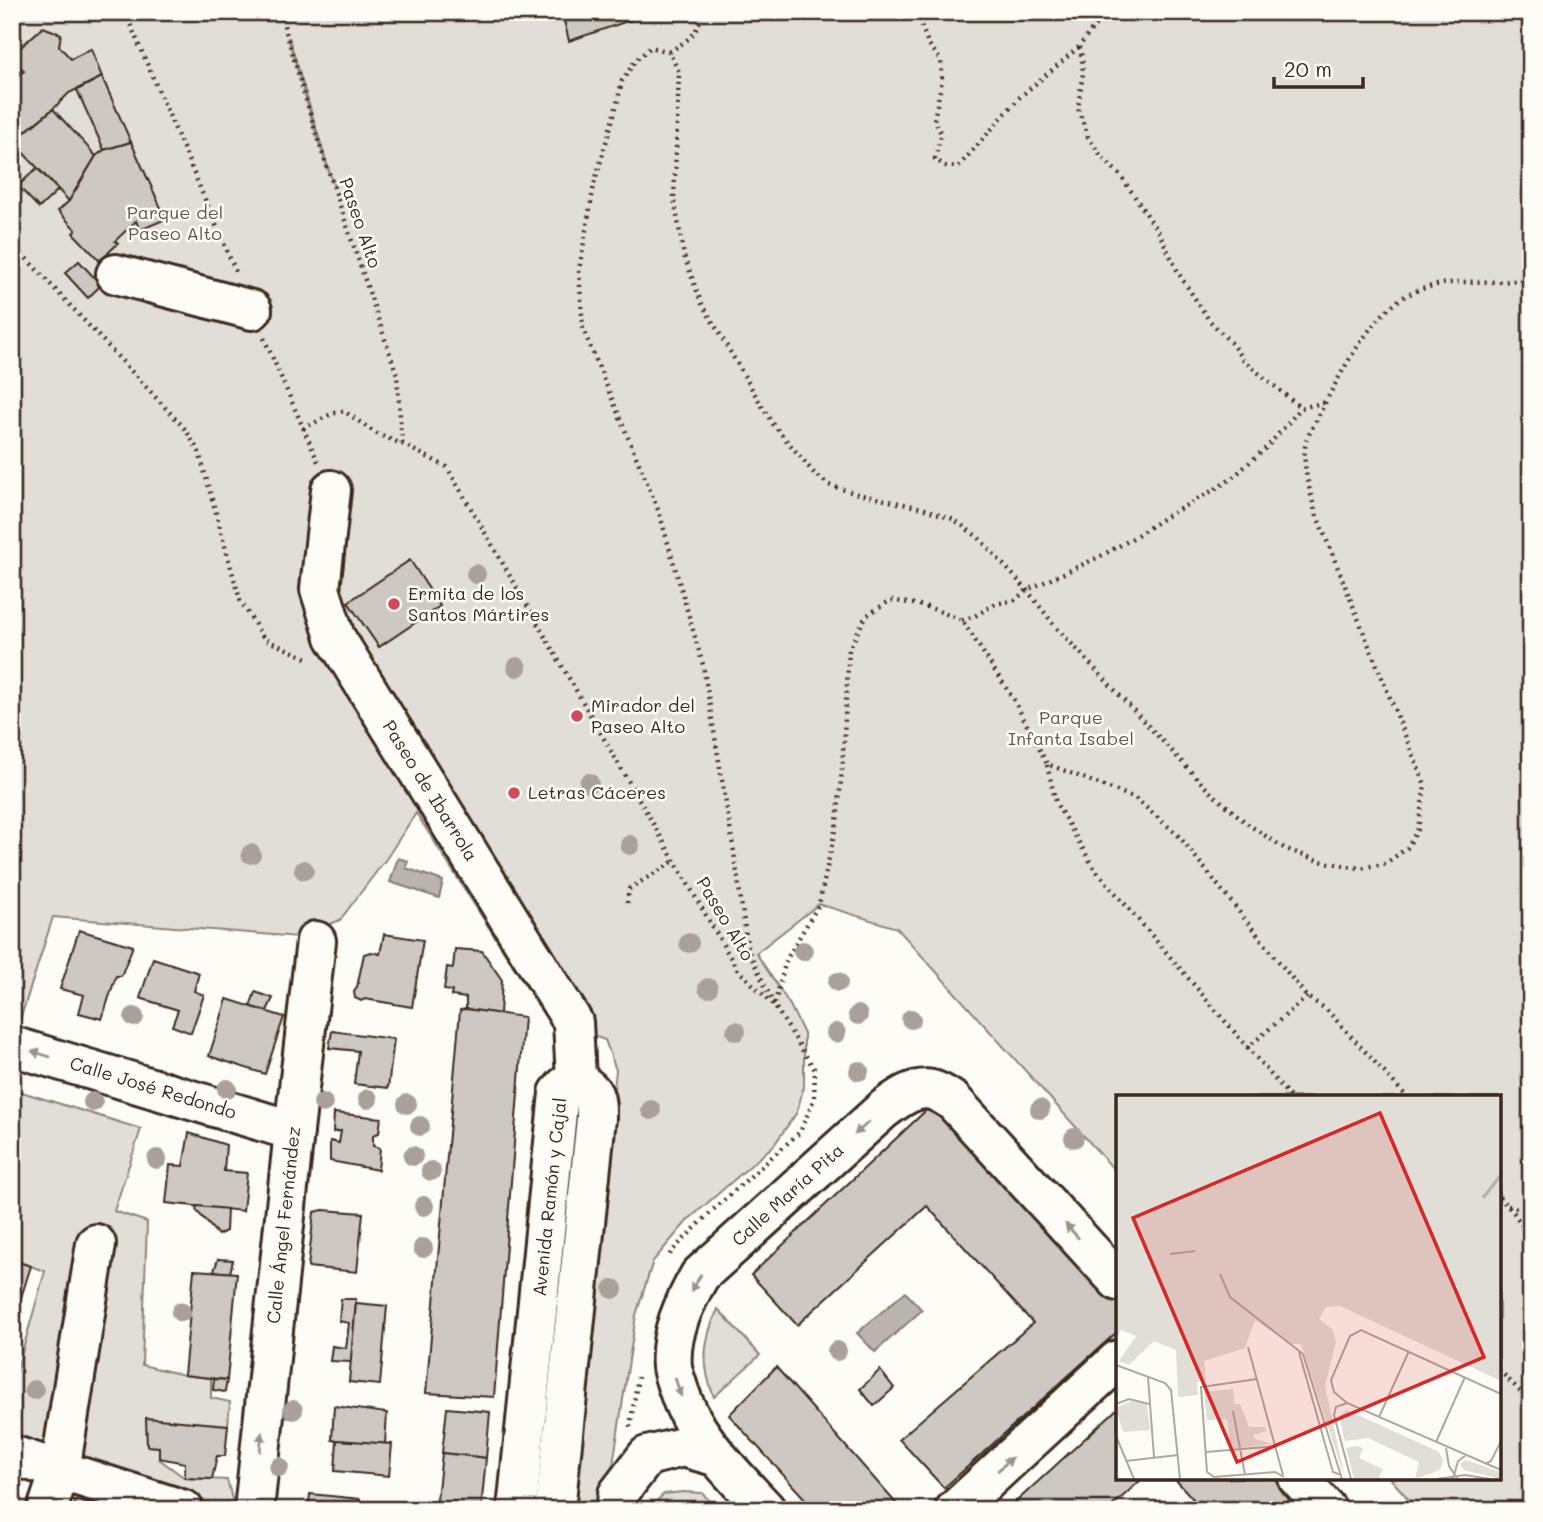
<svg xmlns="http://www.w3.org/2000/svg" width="1543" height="1522" font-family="Mali,sans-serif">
<rect width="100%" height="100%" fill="#fdfcf7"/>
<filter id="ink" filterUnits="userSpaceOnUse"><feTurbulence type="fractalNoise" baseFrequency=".0143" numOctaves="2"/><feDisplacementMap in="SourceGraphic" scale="14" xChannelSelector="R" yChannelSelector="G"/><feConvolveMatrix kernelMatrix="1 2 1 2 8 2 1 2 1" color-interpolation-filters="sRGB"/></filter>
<g filter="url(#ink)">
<g fill="#e1ded7" stroke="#8e847a" stroke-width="2" fill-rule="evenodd">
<path d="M12,12H1531V1510H1418L1390,1478H1499V1097H1118V1174L897,928L819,904L756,953L790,1005L804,1034V1085L797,1112L774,1145L688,1220L653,1261L636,1315L606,1510H569L616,1070L605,1040L547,1019L416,813L386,859L340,920L299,937L53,917L20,1020L12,1015ZM288,38H289L334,187L317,137Z"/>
<path d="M12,1089L141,1129L114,1211L147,1222L142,1365L184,1375L211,1378V1398L230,1402L228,1425L147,1445L159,1447V1459L185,1478L227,1480L235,1510L113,1478L12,1445V1388L45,1271L12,1260Z"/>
<path d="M718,1309L760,1355L714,1397C701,1365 703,1340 718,1309Z"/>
<path d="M682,1492L702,1493L719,1510H647L664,1494Z"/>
</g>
<g fill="#bbb4ad" stroke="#887d74" stroke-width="2">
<path d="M398,858L408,861L406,868L443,881L439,898L390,882Z"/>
<path d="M905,1292L922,1310L875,1352L857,1333Z"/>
</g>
<g fill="#cdc8c2" stroke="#3b2a1e" stroke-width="2">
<path d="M562,12H634L637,18L569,41Z"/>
<path d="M43,27L61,34L59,46L71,59L91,49L102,77L69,93L53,109L12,142V77L14,79L24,71L12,57V55Z"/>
<path d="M102,77L131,142L104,150L77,90Z"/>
<path d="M53,109L96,156L69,201L13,142Z"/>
<path d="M131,142L166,219L140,230L136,221L115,241L118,243L100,261L73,233L76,230L58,211L69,201L96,156L104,150Z"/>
<path d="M37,168L58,190L39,208L18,186Z"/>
<path d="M79,261L101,285L88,298L65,273Z"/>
<path d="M410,560L440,606L379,647L348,602Z"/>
<path d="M79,930L133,946L121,976H116L102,1019L79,1013L84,995L60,989Z"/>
<path d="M384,934L423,940L412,1007L365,999L361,1001L355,998L354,992L357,987L364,954L371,952L380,954Z"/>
<path d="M455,949L482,951L502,980L500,1014L466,1009V998L451,996L452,991L444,990L447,967L453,968Z"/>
<path d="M153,958L199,973L194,991L204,995L191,1033L172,1026L178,1010L140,998Z"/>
<path d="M255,992L273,998L267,1011L250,1007Z"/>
<path d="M227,999L284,1017L265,1074L209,1056Z"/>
<path d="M466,1009L524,1017L494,1397L426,1393L460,1010Z"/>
<path d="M332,1031L394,1039L388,1088L354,1084L358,1051L329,1048Z"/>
<path d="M937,1100L1118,1291V1331L944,1488L899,1439L1033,1323L927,1206L797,1325L751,1275Z"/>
<path d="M334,1113L381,1118L379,1133L373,1135V1146L380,1148L378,1170L330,1161V1141L339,1143L341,1131L333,1132Z"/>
<path d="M189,1133L226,1145L224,1171L247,1173L243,1211L166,1203L170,1165L183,1166Z"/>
<path d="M197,1206L227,1209L226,1231L218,1235L196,1210Z"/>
<path d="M323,1210L363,1213L357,1272L308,1267L314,1212Z"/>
<path d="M218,1259L233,1260L230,1273L214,1271Z"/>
<path d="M12,1260L31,1266L12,1326Z"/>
<path d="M194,1270L237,1273L227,1380L184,1375Z"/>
<path d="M341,1299H356L351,1362L330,1361L332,1346L346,1348L349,1323L339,1321Z"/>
<path d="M356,1303L387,1306L380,1385L349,1382Z"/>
<path d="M776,1367L902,1510H815L729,1415Z"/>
<path d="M880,1370L894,1388L874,1406L860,1389Z"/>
<path d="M214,1379L227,1380L225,1392L213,1390Z"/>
<path d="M334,1406L387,1413L385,1444L332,1440Z"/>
<path d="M447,1408L490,1412L486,1458L442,1453Z"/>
<path d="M1118,1408V1478H1143L1108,1510H1007Z"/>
<path d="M146,1418L228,1425L225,1456H217L212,1479L185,1478V1463L159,1458V1447L147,1446Z"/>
<path d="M337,1440L392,1444L389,1476L335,1471Z"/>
<path d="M442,1453L486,1458L481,1510L436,1509Z"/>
<path d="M1174,1478H1287L1317,1510H1203Z"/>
<path d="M310,1494L360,1499V1510H308Z"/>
<path d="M76,1500L107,1510H73Z"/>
</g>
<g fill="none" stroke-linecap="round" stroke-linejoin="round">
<defs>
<g id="minor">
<path d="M116,274L252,310"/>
<path d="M331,490L320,589L335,637L573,1022L576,1080"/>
<path d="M12,1046L294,1131"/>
<path d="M12,1455L184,1510"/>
<path d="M1298,1478L1327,1510"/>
<path d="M47,1510L60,1471L96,1244"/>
<path d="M254,1510L294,1131L316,941"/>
<path d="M517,1510L559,1093L565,1086L576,1080"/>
<path d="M555,1510L596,1118C596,1096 596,1092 576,1080"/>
<path d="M616,1510L618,1494L647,1456L683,1447L715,1456"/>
<path d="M766,1510C732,1473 693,1437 678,1388C676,1381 673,1374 672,1367C669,1334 684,1303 700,1275L884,1109C898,1099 914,1086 932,1090C939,1092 947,1097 953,1101L1118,1281"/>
<path d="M955,1510L1118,1360"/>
</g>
</defs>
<use href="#minor" stroke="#3b2a1e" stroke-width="44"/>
<g stroke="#3b2a1e" stroke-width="4.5" stroke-dasharray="2 5" stroke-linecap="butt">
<path d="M125,12L236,272"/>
<path d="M280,12L317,137L397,375L402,444"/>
<path d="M923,12L921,25L928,43L941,61L942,80L934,120L941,133L935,159L945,166L958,167L1020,97L1079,47L1105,12"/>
<path d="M1079,47L1082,57L1083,73L1078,108L1088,137L1101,156L1121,176L1159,233L1179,274L1209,320L1232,344L1243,360L1301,408"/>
<path d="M669,52C686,41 701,34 700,12"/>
<path d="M12,243L186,430L199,452L240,600L264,639L307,658"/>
<path d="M264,338L318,462"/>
<path d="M303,429L331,414L344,411L377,434L402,444L447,467L737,969L774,1005L815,1070L814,1099L800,1132L713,1210L671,1252L669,1257"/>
<path d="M962,620L975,616L995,604L1015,600L1027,590L1099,557L1128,541L1167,516L1212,491L1231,479L1267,447L1301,408L1326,402"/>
<path d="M1047,765L1056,803L1094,868L1290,1097"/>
<path d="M627,903L629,889L674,861"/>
<path d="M775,1003L786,960L819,904L837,822L842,770L849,649L866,616L891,600L925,606L962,620L1014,700L1047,764L1135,798L1178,835L1307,997L1326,1009L1407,1097"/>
<path d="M774,1005L748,950L734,852L703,665L659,512L583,329L579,270L594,185L617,104L622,81L635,61L651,47L669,52L679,72L674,198L684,256L701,302L772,423L813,472L829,485L857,494L922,508L953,519L978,537L1027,590L1055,626L1209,791L1249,825L1284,848L1319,861L1359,868L1385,864L1407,848L1418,829L1425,785L1315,511C1310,490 1301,463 1306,442C1309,432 1316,422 1320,413C1339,376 1374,307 1414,292C1431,285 1448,282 1467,282C1488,281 1511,284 1531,277"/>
<path d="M1247,1048L1307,997"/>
<path d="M1499,1197L1514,1213L1531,1239"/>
<path d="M1508,1206L1531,1211"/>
<path d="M1499,1370L1531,1402"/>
<path d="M630,1427L638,1377"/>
</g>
<use href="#minor" stroke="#fdfcf7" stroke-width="38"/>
</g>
<g fill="#a9a199">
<circle cx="476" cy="574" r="10"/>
<circle cx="517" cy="667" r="10"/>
<circle cx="589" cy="783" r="10"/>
<circle cx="630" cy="845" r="10"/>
<circle cx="251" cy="854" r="10"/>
<circle cx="304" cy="870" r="10"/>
<circle cx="689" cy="943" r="10"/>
<circle cx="803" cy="951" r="10"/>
<circle cx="838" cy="982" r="10"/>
<circle cx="708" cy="988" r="10"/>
<circle cx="858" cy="1015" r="10"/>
<circle cx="134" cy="1017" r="10"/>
<circle cx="911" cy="1019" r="10"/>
<circle cx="736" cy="1031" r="10"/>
<circle cx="836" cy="1033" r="10"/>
<circle cx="859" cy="1071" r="10"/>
<circle cx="227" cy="1089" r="10"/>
<circle cx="368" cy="1099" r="10"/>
<circle cx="93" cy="1102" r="10"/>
<circle cx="323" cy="1103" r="10"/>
<circle cx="407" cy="1104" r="10"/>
<circle cx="1040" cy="1109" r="10"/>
<circle cx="651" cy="1110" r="10"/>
<circle cx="420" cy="1126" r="10"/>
<circle cx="1074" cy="1138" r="10"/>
<circle cx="413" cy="1156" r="10"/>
<circle cx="157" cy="1159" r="10"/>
<circle cx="431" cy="1171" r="10"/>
<circle cx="424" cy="1206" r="10"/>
<circle cx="423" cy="1248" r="10"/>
<circle cx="613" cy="1289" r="10"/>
<circle cx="181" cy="1312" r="10"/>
<circle cx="837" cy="1351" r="10"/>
<circle cx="34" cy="1390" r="10"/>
<circle cx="293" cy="1410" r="10"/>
<circle cx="279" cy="1467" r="10"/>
</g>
<defs><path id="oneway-solid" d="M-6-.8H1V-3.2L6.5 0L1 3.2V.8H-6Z" transform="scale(1.75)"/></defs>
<g fill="#9c938a">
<use href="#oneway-solid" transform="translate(41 1054) rotate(-163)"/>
<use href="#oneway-solid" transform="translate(862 1128) rotate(138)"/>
<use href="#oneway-solid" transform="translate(1072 1231) rotate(-132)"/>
<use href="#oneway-solid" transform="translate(696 1283) rotate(121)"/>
<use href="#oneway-solid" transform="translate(678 1387) rotate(72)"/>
<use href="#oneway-solid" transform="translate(261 1442) rotate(-84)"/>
<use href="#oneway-solid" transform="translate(1005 1464) rotate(-43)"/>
</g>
</g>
<g fill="#d1495b" stroke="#fdfcf7" stroke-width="2.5">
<circle cx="394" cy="604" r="7"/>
<circle cx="577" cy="716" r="7"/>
<circle cx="514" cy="793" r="7"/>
</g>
<g text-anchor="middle" stroke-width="5" stroke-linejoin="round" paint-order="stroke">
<g font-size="18" fill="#64574c" stroke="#fdfcf7">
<text x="175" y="219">Parque del<tspan x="175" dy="21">Paseo Alto</tspan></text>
<text x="1071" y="724">Parque<tspan x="1071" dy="21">Infanta Isabel</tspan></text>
</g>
<g font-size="18" fill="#3b2a1e" stroke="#fdfcf7">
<text transform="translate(360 223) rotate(71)" y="6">Paseo Alto</text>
<text transform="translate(430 791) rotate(58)" y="6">Paseo de Ibarrola</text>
<text transform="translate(725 919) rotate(59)" y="6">Paseo Alto</text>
<text transform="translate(153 1088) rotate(17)" y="6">Calle José Redondo</text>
<text transform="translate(788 1195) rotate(-42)" y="6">Calle María Pita</text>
<text transform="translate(550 1197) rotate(-84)" y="6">Avenida Ramón y Cajal</text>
<text transform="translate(284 1225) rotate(-84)" y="6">Calle Ángel Fernández</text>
</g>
<g font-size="18" fill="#3b2a1e" stroke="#fdfcf7" text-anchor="start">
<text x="408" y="600">Ermita de los<tspan x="408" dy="21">Santos Mártires</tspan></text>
<text x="591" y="712">Mirador del<tspan x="591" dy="21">Paseo Alto</tspan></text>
<text x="528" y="799">Letras Cáceres</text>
</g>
</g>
<g transform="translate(1116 1095)">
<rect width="385" height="385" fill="#fdfcf7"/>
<path d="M0,1H385V286L224,211L210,212L203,224L216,234L220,247L209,291L229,384L185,249H174L139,225L129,253L88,266L90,285L81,287L82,300L62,302L60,255L38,246L13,270L3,266L20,241L5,235L0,243ZM117,294L118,309H124L133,332H149L151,336L137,340L139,344L157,349L115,354L111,324L91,325L88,297ZM15,306L31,309L34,335L7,337L0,313ZM231,315L323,357L327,365L324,375L299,384L303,367L252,343L229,346L223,321ZM241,351L247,353L243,363L267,374L262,384H238L230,353ZM350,365L384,377L385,384L348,375L344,369Z" fill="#e1ded7"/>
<path fill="none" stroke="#bbb4ad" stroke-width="3.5" d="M367,103L385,80"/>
<path fill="none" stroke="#afa8a0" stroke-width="2" d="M54,159L79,156M104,179L114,202L187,259L226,384M132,252L167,380M183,257L217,377L225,380M0,270L49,288L55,295L64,384M32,282L38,362M141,284L85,292L91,377L98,382L159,377L168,382M385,299L245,235L234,241L215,285L218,297L231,308L385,375M231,308L220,312L218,320L235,384M0,309L13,304L33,309M117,316L129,380M263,322L293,256M0,341L18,384M320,347L349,282M330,353L333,371L341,383M90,357L162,351M10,366L62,360M369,369L375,366L385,346M321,384L349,380L374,384M337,384L342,366L349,361"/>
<path fill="#d62828" fill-opacity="0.15" stroke="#d62828" stroke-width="3.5" d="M264,18L368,262L121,367L17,123Z"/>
<rect width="385" height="385" fill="none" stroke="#3b2a1e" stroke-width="3.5"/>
</g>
<rect width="1543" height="1522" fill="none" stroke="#fdfcf7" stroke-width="42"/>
<rect x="21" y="21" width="1501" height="1480" fill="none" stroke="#3b2a1e" stroke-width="2.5" filter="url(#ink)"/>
<path d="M1274 77v10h89v-10" fill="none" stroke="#3b2a1e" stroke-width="3.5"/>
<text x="1284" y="77" font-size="21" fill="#3b2a1e" stroke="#fdfcf7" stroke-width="5" paint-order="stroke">20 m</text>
</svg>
